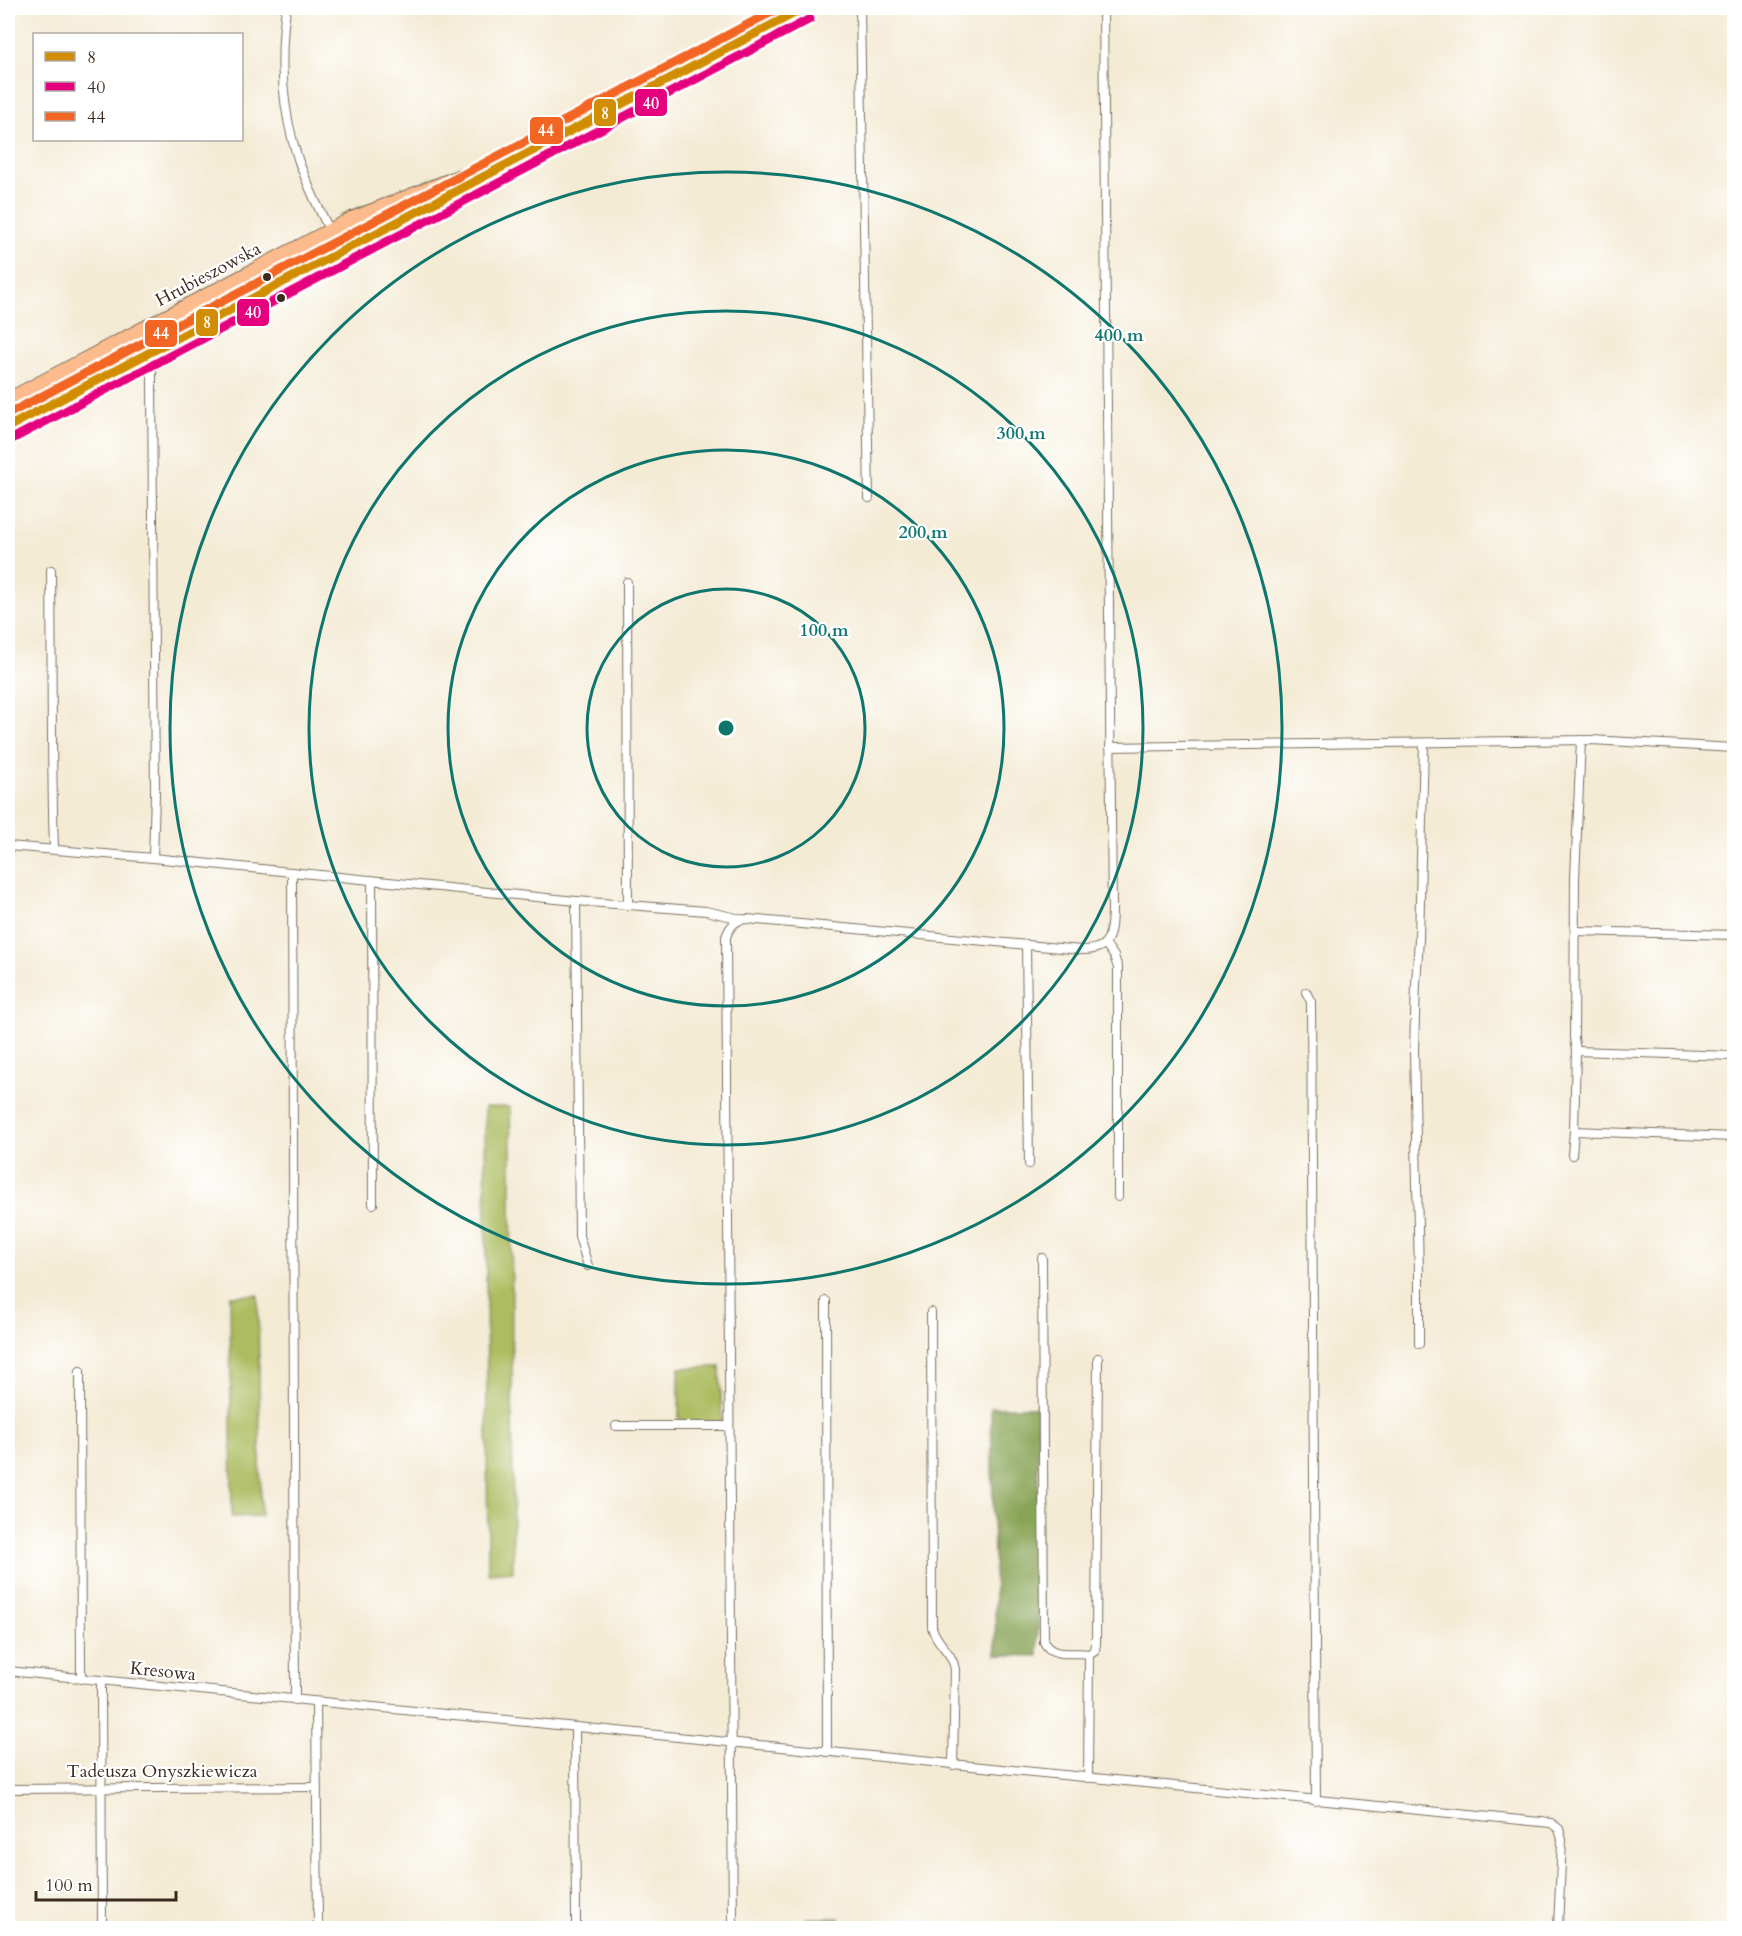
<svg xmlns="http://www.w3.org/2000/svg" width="1742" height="1936" font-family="Cardo,serif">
<rect width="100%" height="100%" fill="#fff"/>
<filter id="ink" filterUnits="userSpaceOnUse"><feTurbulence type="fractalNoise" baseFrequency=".0167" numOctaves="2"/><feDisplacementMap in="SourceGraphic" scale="12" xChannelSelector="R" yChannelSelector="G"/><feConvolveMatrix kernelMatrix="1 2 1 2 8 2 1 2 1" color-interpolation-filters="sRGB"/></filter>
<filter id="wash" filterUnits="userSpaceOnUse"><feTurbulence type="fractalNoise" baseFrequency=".008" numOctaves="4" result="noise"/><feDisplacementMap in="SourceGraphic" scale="24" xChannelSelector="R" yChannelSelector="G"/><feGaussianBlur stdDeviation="1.35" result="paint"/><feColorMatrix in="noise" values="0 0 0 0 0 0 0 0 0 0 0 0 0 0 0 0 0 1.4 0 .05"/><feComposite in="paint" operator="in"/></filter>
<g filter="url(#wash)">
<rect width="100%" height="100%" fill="#f4ebd5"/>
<g fill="#acbc5f" stroke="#74733e" stroke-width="1.5">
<path d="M578,113L580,119L538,142L514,151L510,147L529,139Z"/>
<path d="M506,149V154L343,217L340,216Z"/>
<path d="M452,186L355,237L348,238L343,236L342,234C352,220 431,194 452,186Z"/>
<path d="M316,246L321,250V256L236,302L229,290Z"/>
<path d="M224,293L230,305L130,356L123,351V346Z"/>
<path d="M106,355H110L111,359L107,369L8,422V407Z"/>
<path d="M485,1107H510L511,1150L513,1571L488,1573Z"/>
<path d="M258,1295L261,1516L232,1517L230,1296Z"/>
<path d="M720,1367L722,1422L679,1423V1368Z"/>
<rect x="807" y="1918" width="33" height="10"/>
</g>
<path fill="#89a456" stroke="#62673a" stroke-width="1.5" d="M991,1407H1038V1656L996,1655Z"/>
</g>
<g filter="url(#ink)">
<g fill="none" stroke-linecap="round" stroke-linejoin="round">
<defs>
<g id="street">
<path d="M286,8C279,58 282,110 298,159C309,190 325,222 340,251"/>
<path d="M860,8L869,498"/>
<path d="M144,355L152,371V379L155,794L153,858"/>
<path d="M51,570C52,663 51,756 54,849"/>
<path d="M627,582L628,905"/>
<path d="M1110,747L1591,740L1734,748"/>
<path d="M8,846L153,858L576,901L706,911L741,919"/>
<path d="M292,872L295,1700"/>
<path d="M372,880L373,1204"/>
<path d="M576,901L579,1236L588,1266"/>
<path d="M1575,931L1734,935"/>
<path d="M1105,943L1114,956L1118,968V1197"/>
<path d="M1026,944L1029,1164"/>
<path d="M1306,992L1311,1002L1316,1801"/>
<path d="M1576,1051L1574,1038L1575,878L1581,740"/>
<path d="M1734,1056L1576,1051L1574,1131L1734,1137"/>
<path d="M1572,1155L1574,1131"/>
<path d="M1042,1258L1044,1642C1052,1659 1074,1651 1089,1654L1088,1778"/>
<path d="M826,1301L827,1752"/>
<path d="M931,1312L932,1627C936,1644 952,1651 955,1669L953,1765"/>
<path d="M1419,1344V1273L1414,1051L1416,984L1419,939L1424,743"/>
<path d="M80,1371L81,1679"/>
<path d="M616,1426H729"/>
<path d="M1089,1654L1095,1650L1096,1644L1098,1358"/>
<path d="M8,1671L1551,1823L1559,1829L1562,1840L1558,1928"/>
<path d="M101,1681L102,1928"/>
<path d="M316,1703L318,1928"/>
<path d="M575,1727L576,1928"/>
<path d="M8,1789L317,1787"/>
<path d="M733,1928L726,937C730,926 735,920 747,919L1081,950C1110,951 1111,936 1112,911L1103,8"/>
</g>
<g id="primary">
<path d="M8,400L352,219L487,166"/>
<path d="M8,427L804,8"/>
</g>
</defs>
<use href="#street" stroke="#7c6e5e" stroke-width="10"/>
<use href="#primary" stroke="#7c6e5e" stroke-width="16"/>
<use href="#street" stroke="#fff" stroke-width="8"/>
<use href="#primary" stroke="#fbbb8c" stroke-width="14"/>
<defs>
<path id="bus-1" d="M8,427L804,8"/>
<path id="bus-2" d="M14,438L810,19"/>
<path id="bus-3" d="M8,414L779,8"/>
</defs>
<use href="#bus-1" stroke="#fff" stroke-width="14"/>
<use href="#bus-2" stroke="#fff" stroke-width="14"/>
<use href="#bus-3" stroke="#fff" stroke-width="14"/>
<use href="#bus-1" stroke="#d18d06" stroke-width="9"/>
<use href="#bus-2" stroke="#e5007d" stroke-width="9"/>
<use href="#bus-3" stroke="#f26522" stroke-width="9"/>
</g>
</g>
<g fill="none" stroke="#0f766e" stroke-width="3">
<circle cx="726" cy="728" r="139"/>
<circle cx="726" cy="728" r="278"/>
<circle cx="726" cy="728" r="417"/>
<circle cx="726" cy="728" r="556"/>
</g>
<g fill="#3b2a1e" stroke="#fff" stroke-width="2">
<circle cx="267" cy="277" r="5"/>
<circle cx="281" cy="298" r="5"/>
</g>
<g text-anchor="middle" stroke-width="4.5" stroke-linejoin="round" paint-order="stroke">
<g font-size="18" fill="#3b2a1e" stroke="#fff">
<text transform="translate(208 274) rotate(-28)" y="6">Hrubieszowska</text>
<text transform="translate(163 1671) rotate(6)" y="6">Kresowa</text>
<text x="162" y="1777">Tadeusza Onyszkiewicza</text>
</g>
</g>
<circle cx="726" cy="728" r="9" fill="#0f766e" stroke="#fff" stroke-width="3"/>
<g font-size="18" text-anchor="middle" font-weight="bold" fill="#0f766e" stroke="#fff" stroke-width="4.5" stroke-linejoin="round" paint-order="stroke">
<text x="1119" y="341">400 m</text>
<text x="1021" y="439">300 m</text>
<text x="923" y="538">200 m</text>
<text x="824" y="636">100 m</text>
</g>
<g stroke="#fff" stroke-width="2">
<rect x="634" y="88" width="34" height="29" rx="6" fill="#e5007d"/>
<rect x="593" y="98" width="24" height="29" rx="6" fill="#d18d06"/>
<rect x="529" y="116" width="35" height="29" rx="6" fill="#f26522"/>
<rect x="236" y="298" width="34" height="29" rx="6" fill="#e5007d"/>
<rect x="195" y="308" width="24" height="29" rx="6" fill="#d18d06"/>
<rect x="144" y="319" width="34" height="29" rx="6" fill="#f26522"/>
</g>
<g font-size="16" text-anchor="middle" font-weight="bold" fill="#fff">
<text x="651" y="109">40</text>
<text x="605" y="119">8</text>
<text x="546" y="136">44</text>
<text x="253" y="318">40</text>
<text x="207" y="328">8</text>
<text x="161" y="339">44</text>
</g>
<rect width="1742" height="1936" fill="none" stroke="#fff" stroke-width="30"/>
<rect x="33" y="33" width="210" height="108" fill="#ffffff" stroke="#b1aaa5" stroke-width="1.5"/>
<rect x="45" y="52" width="30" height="9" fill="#d18d06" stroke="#b1aaa5" stroke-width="1.5"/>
<text x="87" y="63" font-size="18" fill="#3b2a1e">8</text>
<rect x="45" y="82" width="30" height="9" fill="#e5007d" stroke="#b1aaa5" stroke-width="1.5"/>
<text x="87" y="93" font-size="18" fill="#3b2a1e">40</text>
<rect x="45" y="112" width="30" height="9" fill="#f26522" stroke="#b1aaa5" stroke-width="1.5"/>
<text x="87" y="123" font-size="18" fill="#3b2a1e">44</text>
<path d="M36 1891v9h140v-9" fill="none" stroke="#3b2a1e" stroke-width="3"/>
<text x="45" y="1891" font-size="18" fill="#3b2a1e" stroke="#ffffff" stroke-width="4.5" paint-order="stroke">100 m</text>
</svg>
